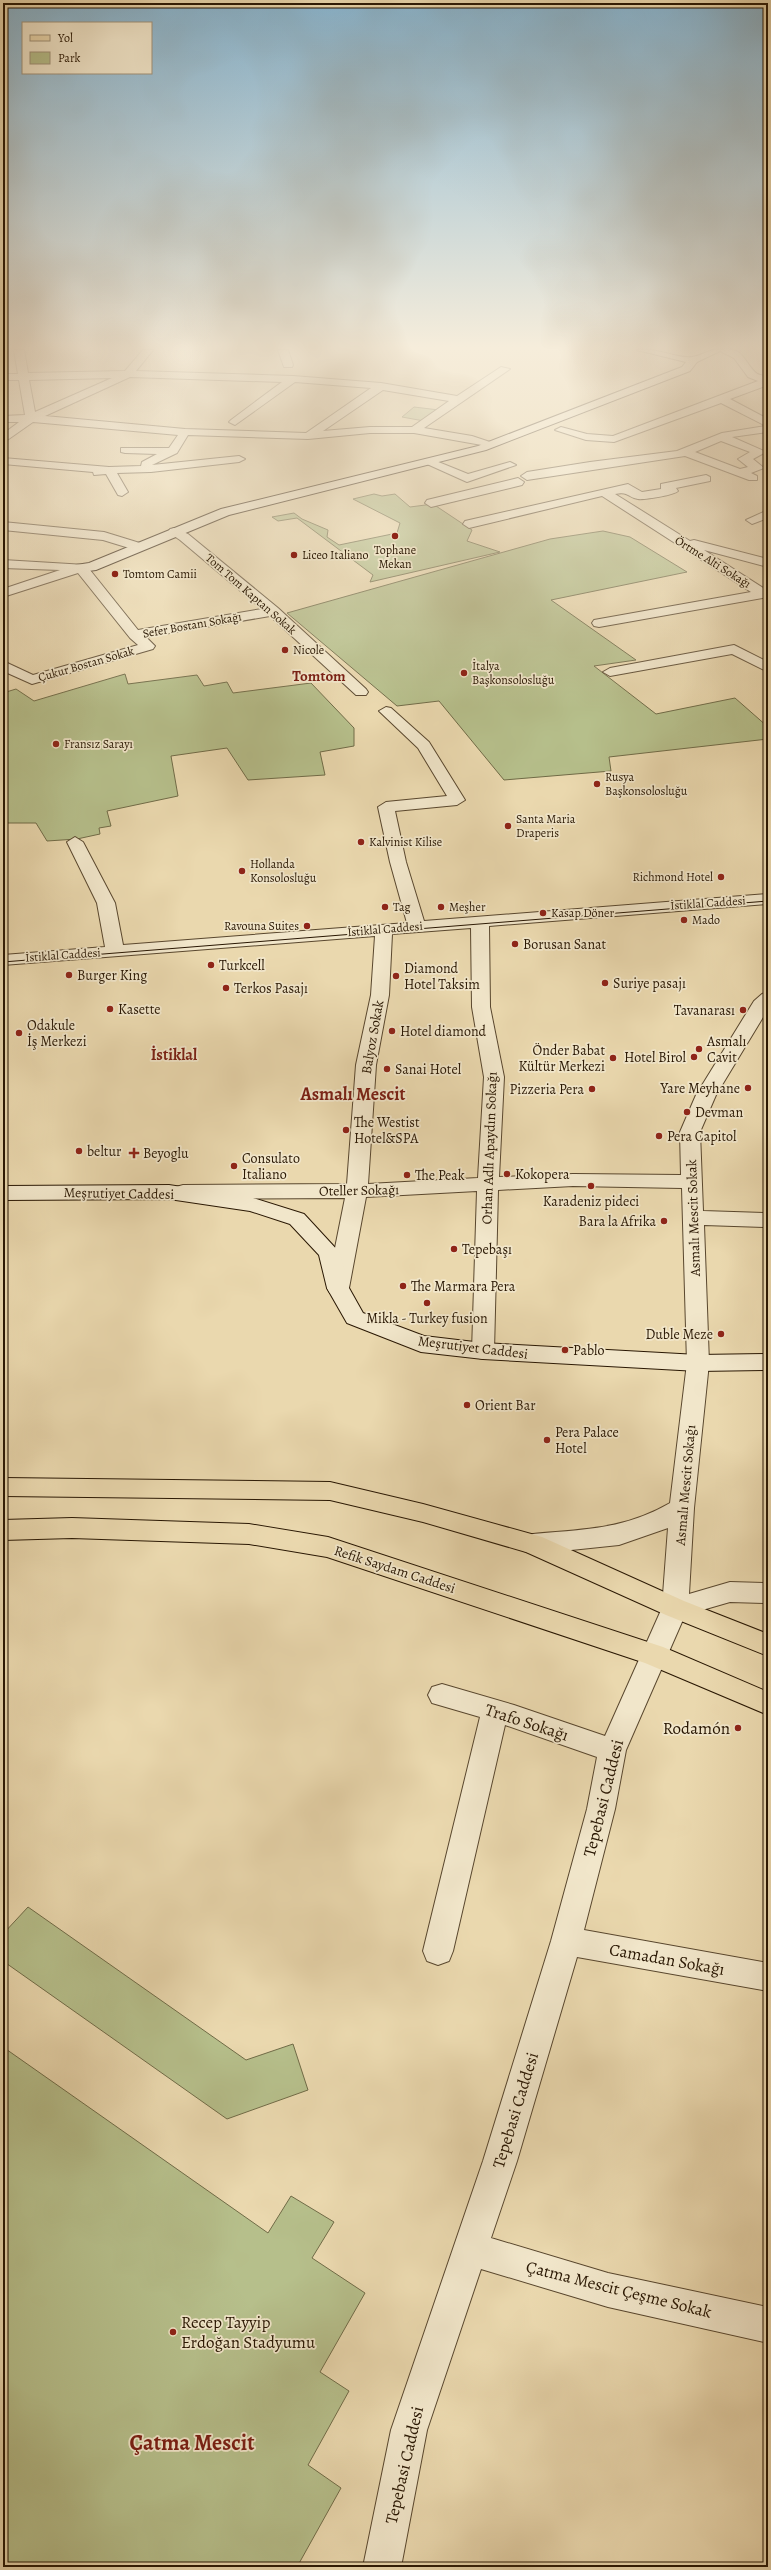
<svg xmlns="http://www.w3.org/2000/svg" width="771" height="2570" font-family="Alegreya,serif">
<rect width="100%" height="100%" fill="#ead8ae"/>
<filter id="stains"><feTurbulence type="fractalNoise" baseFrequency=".005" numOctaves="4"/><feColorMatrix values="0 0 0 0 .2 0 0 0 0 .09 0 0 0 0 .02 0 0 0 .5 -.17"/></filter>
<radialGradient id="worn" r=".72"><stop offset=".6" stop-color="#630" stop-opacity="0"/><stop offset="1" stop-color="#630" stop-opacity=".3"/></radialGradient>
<g fill="#b6bf8b" stroke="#706b47">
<path d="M414,407L439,410L424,421L402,417Z"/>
<path d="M374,494L382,496L395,494L410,507L433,504L472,530L467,541L500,552L370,582L373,575L297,518L278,521L272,517L294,513L302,519L328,530L327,537L339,545L397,533L400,523L353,499Z"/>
<path d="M603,531L630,537L687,572L551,600L636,660L594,666L656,714L735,698L768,727V739L609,757L611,771L504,780L439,701L397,706L287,613L550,539Z"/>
<path d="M125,674L128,684L197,675L204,686L227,682L233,693L311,683L354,728V746L320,752L325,775L248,780L227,748L171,756L178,796L107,811L111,826L99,828L100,834L77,839L47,841L36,823H3V693L16,689L34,701Z"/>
<path d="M28,1907L246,2060L293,2044L308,2090L227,2119L3,1961V1934Z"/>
<path d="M3,2047L268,2233L291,2196L334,2222L312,2258L365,2293L320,2372L349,2391L308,2465L341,2488L297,2567H3Z"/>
</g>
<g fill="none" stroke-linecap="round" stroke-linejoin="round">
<defs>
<g id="street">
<path d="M14,350H24L28,373L125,371L143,350H153L136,371L293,376L381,383L457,396L501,367L510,369L424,428L472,436L493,443V447L414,433H370L308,439L188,435L177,453L152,465L239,456L245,459L239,462L151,472L117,473L128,492L122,496L118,495L106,474L94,475L93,472L3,464V458L109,467L141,466L142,462L157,454L125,453L121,452V448H169L178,435L33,422L3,443V434L19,422H3V416L25,415L19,380H3V374H18ZM130,377L282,382L231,420L229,422L235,425L295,382L371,388L306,433L185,429L45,416ZM112,378L35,412L29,380ZM383,390L449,401L412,427H370L323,431Z"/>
<path d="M278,350H288L293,365L292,367H284Z"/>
<path d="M718,350C745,346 741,359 756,373C758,375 765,376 768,377V385L730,399L768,419V432L732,437L766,452L753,459L764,468L751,473L757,476V480H749L685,456L527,480L521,476L527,472L590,462L677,451L722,433L766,426L721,403L614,442L586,440L555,430L561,427L587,434L613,436L758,381L748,377L734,358ZM721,441L750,452L738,459L748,467L740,469L695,452Z"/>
<path d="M431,459L468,474L510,462L516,465L467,482L427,464V460Z"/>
<path d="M706,475L710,477V481L676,488L678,491C675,495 644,500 638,499C627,497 629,491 615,494L690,541L694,540L768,559V567L704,550L768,591V597L599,627L594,626L592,623L594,620L751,592L602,496L469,528L463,524L465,521L628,484L642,492L661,489V484Z"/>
<path d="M518,478L524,482L522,485L431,507L425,503L427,500Z"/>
<path d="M768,510V518L752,524L746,520Z"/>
<path d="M3,522L104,532L143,544L145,547L139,551L103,540L3,530Z"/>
<path d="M174,528L188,534L278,608L366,689L368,692L366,695H356L270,616L146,637L155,646L153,649L32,684L3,671V661L33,675L138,645L130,638L78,573L3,597V589L60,570L3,568V560L86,565L138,630L262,609L180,540L168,532L170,529Z"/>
<path d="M734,645L768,662V672L732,654L610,676L603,672L610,668Z"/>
<path d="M386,707L391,708L429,742L465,800L457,805L395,811L406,862L424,921L768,894V904L489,926L490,1007L504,1077L499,1177L573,1174L681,1175L680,1132L696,1095L754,1001L762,994L768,992V1009L716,1095L700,1132L703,1211L768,1213V1227L704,1225L709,1363L694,1508L689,1594L730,1582L768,1583V1603L730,1602L685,1615L626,1750L615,1809L584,1930L768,1963V1991L577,1957L517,2161L491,2238L608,2273L768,2307V2343L608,2307L481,2269L427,2430L401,2567H363L391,2430L483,2161L551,1941L587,1809L597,1757L505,1725L453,1951L449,1961L438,1965L427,1961L423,1951L480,1717L432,1703L428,1695L432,1687L442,1684L514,1705L605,1736L662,1608L668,1528L619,1545L533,1554L524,1551L520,1544L524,1537L533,1534C585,1529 623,1530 670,1503L687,1363L682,1188L573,1186L498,1190L494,1351L491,1357L483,1359L475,1357L472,1351L477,1191L366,1197L349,1288L346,1293L338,1295L330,1293L327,1288L345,1198L183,1199L176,1197L173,1192L176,1187L183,1185L347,1184L356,1065L371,995L375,936L3,965V955L105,947L97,903L67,842L75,837L83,842L115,903L123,945L407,923L390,862L378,807L386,802L447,796L418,748L379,711ZM471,928L472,1007L484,1077L478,1178L368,1184L376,1065L389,995L392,934Z"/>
</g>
<g id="secondary">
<path d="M637,350C656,347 677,359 692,357C704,355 710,348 722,350L697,362L690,371L486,450L229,515L96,570L81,572L75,568L76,565L89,563L221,509L478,446L682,367L686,362Z"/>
<path d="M169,1185L253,1198L304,1214L340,1253L349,1288L363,1313L424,1336L483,1343L698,1355L768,1354V1370L698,1371L483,1359L421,1352L347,1323L327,1288L319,1255L290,1224L250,1211L169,1199L3,1200V1186Z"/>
</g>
<g id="primary">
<path d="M3,1478L330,1482L423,1504L542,1537L684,1601L768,1634V1656L666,1615L526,1552L423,1522L330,1500L3,1496Z"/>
<path d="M72,1518L249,1524L328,1537L663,1647L768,1692V1715L645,1663L327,1557L249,1544L72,1538L3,1540V1520Z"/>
</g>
</defs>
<use href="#street" stroke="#59472e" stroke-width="2"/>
<use href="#secondary" stroke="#291703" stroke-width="2"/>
<use href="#primary" stroke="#291703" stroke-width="2"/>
<use href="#street" fill="#f1e6ca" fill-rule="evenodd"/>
<use href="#secondary" fill="#f1e6ca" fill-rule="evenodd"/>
<use href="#primary" fill="#ead8ae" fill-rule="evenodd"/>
<path stroke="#291703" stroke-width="1" d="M3,962L768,901"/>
</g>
<linearGradient id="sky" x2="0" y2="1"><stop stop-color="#88b6d2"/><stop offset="0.49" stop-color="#f6eddb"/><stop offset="1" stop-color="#f6eddb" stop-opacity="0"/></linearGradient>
<rect width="771" height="709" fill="url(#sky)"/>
<g fill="#8f2418" stroke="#f1e6ca" stroke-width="1.5">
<circle cx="395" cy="536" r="4"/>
<circle cx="294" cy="555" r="4"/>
<circle cx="115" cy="574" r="4"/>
<circle cx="285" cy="650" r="4"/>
<circle cx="464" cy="673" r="4"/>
<circle cx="56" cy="744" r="4"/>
<circle cx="597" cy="784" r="4"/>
<circle cx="508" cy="826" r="4"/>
<circle cx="361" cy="842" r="4"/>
<circle cx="242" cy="871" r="4"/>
<circle cx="721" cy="877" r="4"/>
<circle cx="385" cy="907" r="4"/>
<circle cx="441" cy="907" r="4"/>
<circle cx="543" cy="913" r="4"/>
<circle cx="684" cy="920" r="4"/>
<circle cx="307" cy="926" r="4"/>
<circle cx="515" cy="944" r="4"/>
<circle cx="211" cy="965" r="4"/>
<circle cx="69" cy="975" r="4"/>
<circle cx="396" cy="976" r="4"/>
<circle cx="605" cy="983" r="4"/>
<circle cx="226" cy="988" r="4"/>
<circle cx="110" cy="1009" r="4"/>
<circle cx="743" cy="1010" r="4"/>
<circle cx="392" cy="1031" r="4"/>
<circle cx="19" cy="1033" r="4"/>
<circle cx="699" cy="1049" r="4"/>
<circle cx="694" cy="1057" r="4"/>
<circle cx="613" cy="1058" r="4"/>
<circle cx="387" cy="1069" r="4"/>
<circle cx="748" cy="1088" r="4"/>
<circle cx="592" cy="1089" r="4"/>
<circle cx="687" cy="1112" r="4"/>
<circle cx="346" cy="1130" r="4"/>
<circle cx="659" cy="1136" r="4"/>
<circle cx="79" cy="1151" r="4"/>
<path d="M132 1147h4v4h4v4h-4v4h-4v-4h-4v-4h4z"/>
<circle cx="234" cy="1166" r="4"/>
<circle cx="507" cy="1174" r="4"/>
<circle cx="407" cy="1175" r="4"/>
<circle cx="591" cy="1186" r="4"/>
<circle cx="664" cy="1221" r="4"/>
<circle cx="454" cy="1249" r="4"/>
<circle cx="403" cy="1286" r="4"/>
<circle cx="427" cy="1303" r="4"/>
<circle cx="721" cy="1334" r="4"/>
<circle cx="565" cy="1350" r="4"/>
<circle cx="467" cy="1405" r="4"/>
<circle cx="547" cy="1440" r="4"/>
<circle cx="738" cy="1728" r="4"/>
<circle cx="173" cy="2332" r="4"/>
</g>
<g text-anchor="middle" stroke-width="3.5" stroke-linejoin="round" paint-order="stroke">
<g font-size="12" fill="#291703" stroke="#f1e6ca" text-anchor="start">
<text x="395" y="554" text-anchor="middle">Tophane<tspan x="395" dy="14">Mekan</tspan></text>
<text x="302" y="559">Liceo Italiano</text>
<text x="123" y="578">Tomtom Camii</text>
<text x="293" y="654">Nicole</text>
<text x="472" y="670">İtalya<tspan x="472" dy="14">Başkonsolosluğu</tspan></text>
<text x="64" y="748">Fransız Sarayı</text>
<text x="605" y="781">Rusya<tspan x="605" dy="14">Başkonsolosluğu</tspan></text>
<text x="516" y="823">Santa Maria<tspan x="516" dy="14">Draperis</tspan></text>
<text x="369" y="846">Kalvinist Kilise</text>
<text x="250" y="868">Hollanda<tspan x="250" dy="14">Konsolosluğu</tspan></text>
<text x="713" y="881" text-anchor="end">Richmond Hotel</text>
<text x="393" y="911">Tag</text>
<text x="449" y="911">Meşher</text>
<text x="551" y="917">Kasap Döner</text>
<text x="692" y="924">Mado</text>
<text x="299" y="930" text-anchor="end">Ravouna Suites</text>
</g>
<g font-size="12" fill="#291703" stroke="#f1e6ca">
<text transform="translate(713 562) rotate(32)" y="4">Örtme Alti Sokağı</text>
<text transform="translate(251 594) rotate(41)" y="4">Tom Tom Kaptan Sokak</text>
<text transform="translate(192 625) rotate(-10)" y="4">Sefer Bostanı Sokağı</text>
<text transform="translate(86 664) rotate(-16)" y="4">Çukur Bostan Sokak</text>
<text transform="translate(708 903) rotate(-4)" y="4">İstiklal Caddesi</text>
<text transform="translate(385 929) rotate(-5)" y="4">İstiklal Caddesi</text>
<text transform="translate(63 955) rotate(-4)" y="4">İstiklal Caddesi</text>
</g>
<g font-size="14" fill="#291703" stroke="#f1e6ca" text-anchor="start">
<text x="523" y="949">Borusan Sanat</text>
<text x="219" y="970">Turkcell</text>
<text x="404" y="973">Diamond<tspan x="404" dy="16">Hotel Taksim</tspan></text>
<text x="77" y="980">Burger King</text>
<text x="613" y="988">Suriye pasajı</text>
<text x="234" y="993">Terkos Pasajı</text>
<text x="118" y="1014">Kasette</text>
<text x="735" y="1015" text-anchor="end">Tavanarası</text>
<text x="27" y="1030">Odakule<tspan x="27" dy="16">İş Merkezi</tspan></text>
<text x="400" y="1036">Hotel diamond</text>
<text x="707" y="1046">Asmalı<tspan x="707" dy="16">Cavit</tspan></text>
<text x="605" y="1055" text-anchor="end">Önder Babat<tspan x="605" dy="16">Kültür Merkezi</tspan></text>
<text x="686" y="1062" text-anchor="end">Hotel Birol</text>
<text x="395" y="1074">Sanai Hotel</text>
<text x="740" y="1093" text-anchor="end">Yare Meyhane</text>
<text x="584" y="1094" text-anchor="end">Pizzeria Pera</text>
<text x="695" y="1117">Devman</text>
<text x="354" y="1127">The Westist<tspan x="354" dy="16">Hotel&amp;SPA</tspan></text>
<text x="667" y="1141">Pera Capitol</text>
<text x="87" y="1156">beltur</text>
<text x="143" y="1158">Beyoglu</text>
<text x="242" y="1163">Consulato<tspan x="242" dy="16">Italiano</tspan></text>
<text x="515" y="1179">Kokopera</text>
<text x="415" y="1180">The Peak</text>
<text x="591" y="1206" text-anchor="middle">Karadeniz pideci</text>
<text x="656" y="1226" text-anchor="end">Bara la Afrika</text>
<text x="462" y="1254">Tepebaşı</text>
<text x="411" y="1291">The Marmara Pera</text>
<text x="427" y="1323" text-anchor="middle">Mikla - Turkey fusion</text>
<text x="713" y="1339" text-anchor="end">Duble Meze</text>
<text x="573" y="1355">Pablo</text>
<text x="475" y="1410">Orient Bar</text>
<text x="555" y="1437">Pera Palace<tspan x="555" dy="16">Hotel</tspan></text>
</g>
<g font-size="14" fill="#291703" stroke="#f1e6ca">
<text transform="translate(372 1037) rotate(-80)" y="5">Balyoz Sokak</text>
<text transform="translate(489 1148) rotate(-88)" y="5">Orhan Adlı Apaydın Sokağı</text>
<text transform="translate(359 1190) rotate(-1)" y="5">Oteller Sokağı</text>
<text transform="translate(119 1193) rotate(1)" y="5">Meşrutiyet Caddesi</text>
<text transform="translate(693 1218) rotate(-92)" y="5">Asmalı Mescit Sokak</text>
<text transform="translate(473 1347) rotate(7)" y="5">Meşrutiyet Caddesi</text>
<text transform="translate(685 1485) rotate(-85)" y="5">Asmalı Mescit Sokağı</text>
<text transform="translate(395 1569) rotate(18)" y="5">Refik Saydam Caddesi</text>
</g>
<g font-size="15" font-weight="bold" fill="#7a1f14" stroke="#f1e6ca">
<text x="319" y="681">Tomtom</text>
</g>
<g font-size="16" font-weight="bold" fill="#7a1f14" stroke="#f1e6ca">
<text x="174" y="1060">İstiklal</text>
</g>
<g font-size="17" fill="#291703" stroke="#f1e6ca">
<text transform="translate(527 1722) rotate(18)" y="6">Trafo Sokağı</text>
<text transform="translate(603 1798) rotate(-76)" y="6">Tepebasi Caddesi</text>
<text transform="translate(667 1959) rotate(10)" y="6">Camadan Sokağı</text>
<text transform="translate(515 2110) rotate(-73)" y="6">Tepebasi Caddesi</text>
<text transform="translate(619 2289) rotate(14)" y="6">Çatma Mescit Çeşme Sokak</text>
<text transform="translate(404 2465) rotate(-77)" y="6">Tepebasi Caddesi</text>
</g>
<g font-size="17" fill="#291703" stroke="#f1e6ca" text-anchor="end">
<text x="730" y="1734">Rodamón</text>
<text x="181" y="2328" text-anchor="start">Recep Tayyip<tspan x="181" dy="20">Erdoğan Stadyumu</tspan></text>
</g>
<g font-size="18" font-weight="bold" fill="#7a1f14" stroke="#f1e6ca">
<text x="353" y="1100">Asmalı Mescit</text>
</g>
<g font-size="22" font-weight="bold" fill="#7a1f14" stroke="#f1e6ca">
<text x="192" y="2450">Çatma Mescit</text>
</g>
</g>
<rect width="771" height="2570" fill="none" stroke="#ead8ae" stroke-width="16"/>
<rect x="4" y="4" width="763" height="2562" fill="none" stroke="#291703" stroke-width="2"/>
<rect x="8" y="8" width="755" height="2554" fill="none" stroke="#291703"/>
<rect x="22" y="22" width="130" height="52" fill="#f1e6ca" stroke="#a1937a"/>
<rect x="30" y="35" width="20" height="6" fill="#ead8ae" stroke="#a1937a"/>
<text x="58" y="42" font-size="12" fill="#291703">Yol</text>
<rect x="30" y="52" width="20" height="12" fill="#b6bf8b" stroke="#a1937a"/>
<text x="58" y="62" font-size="12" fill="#291703">Park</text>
<rect width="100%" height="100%" filter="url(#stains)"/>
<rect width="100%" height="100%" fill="url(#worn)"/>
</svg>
